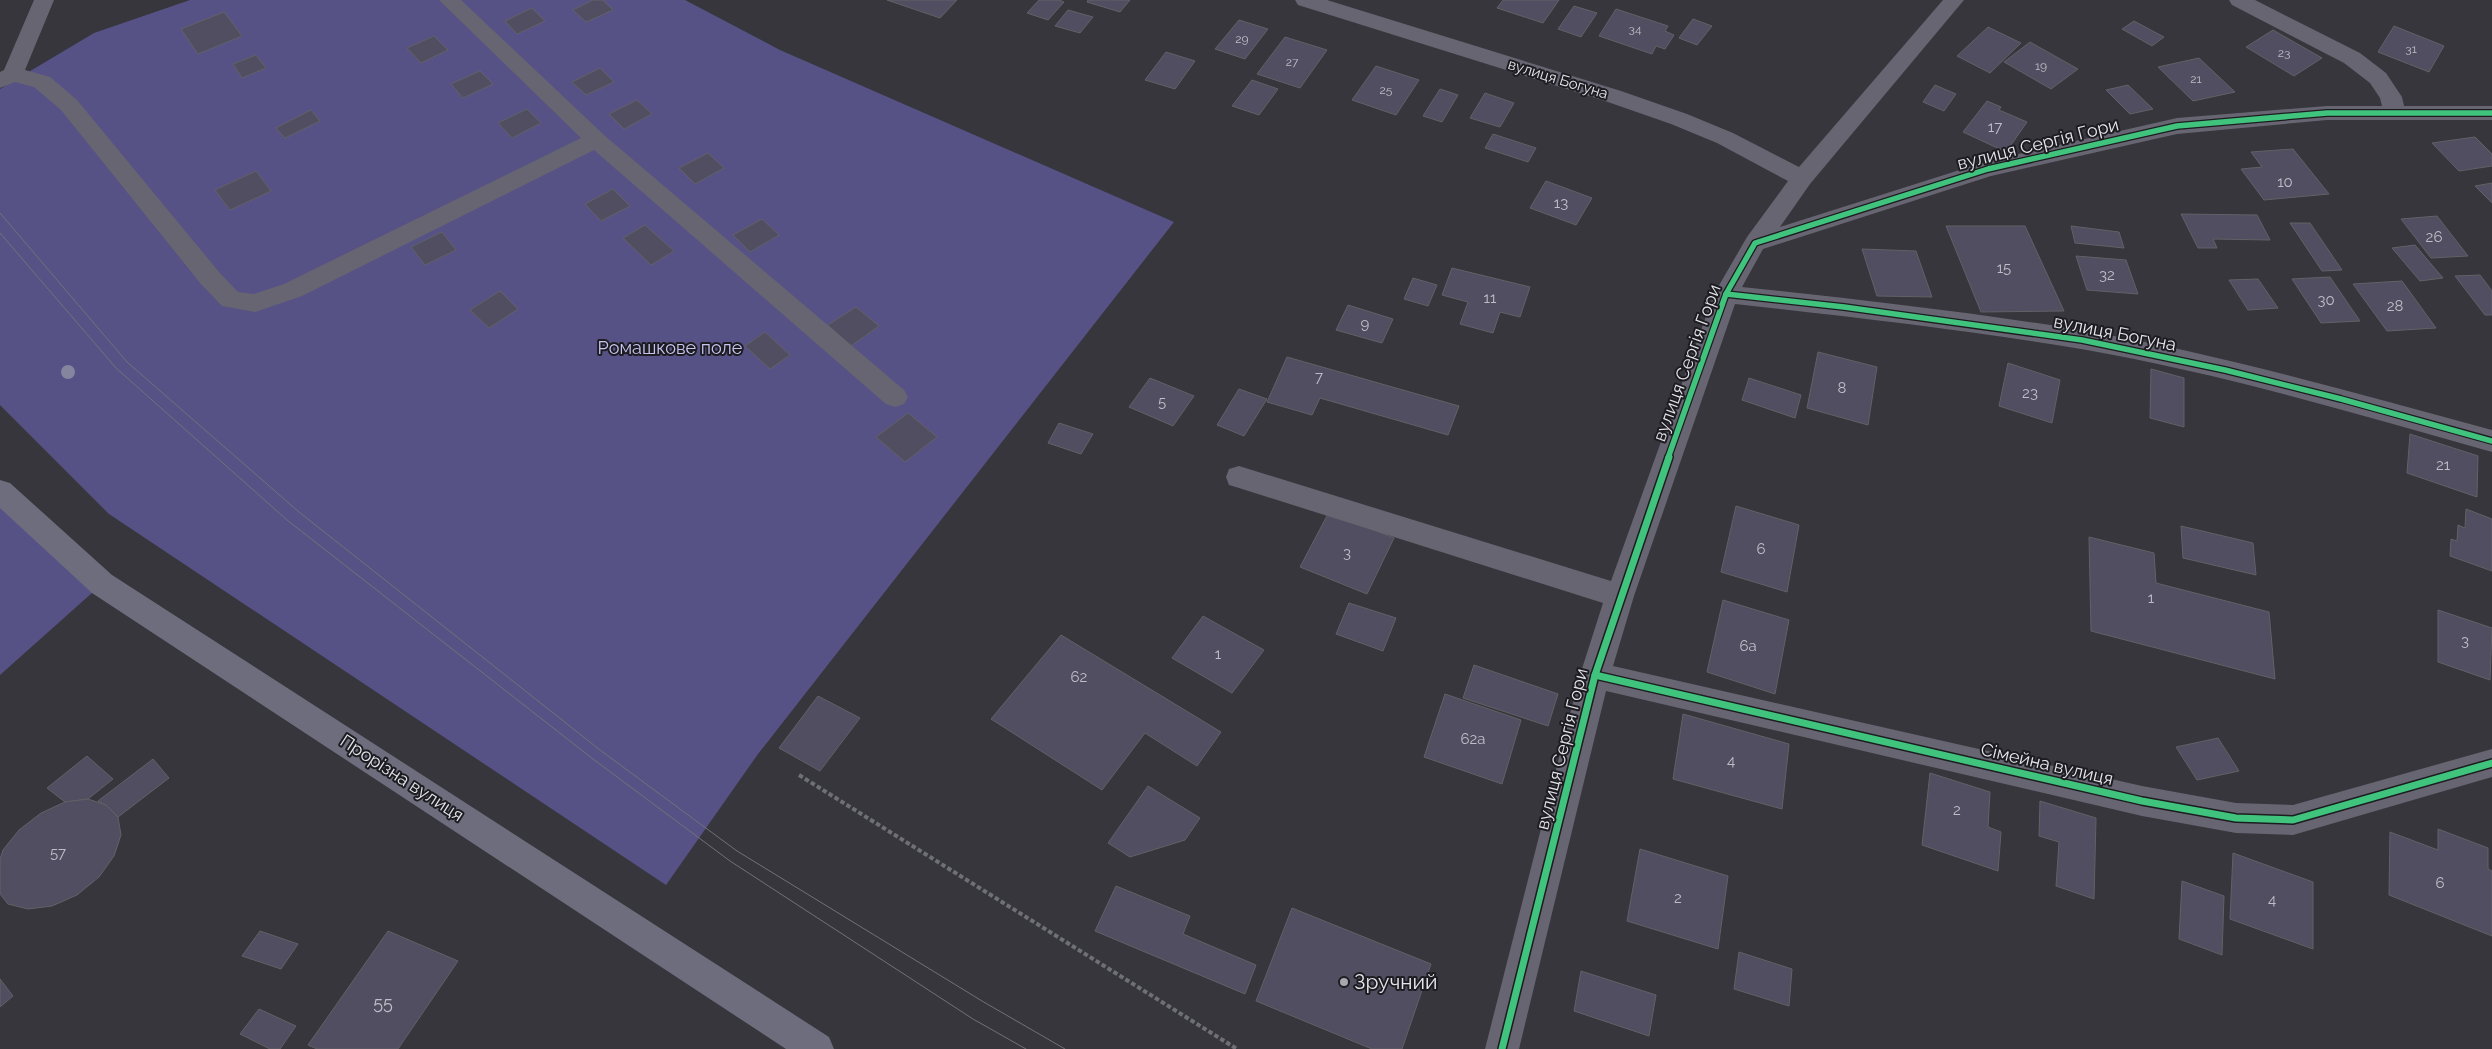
<svg xmlns="http://www.w3.org/2000/svg" width="2492" height="1049" font-family="Raleway,sans-serif">
<rect width="100%" height="100%" fill="#36363c"/>
<g fill="#575286">
<path d="M190,0H685L780,50L1174,222L758,754L666,885L109,514L0,405V89L94,33Z"/>
<path d="M0,491L102,584L0,675Z"/>
</g>
<g fill="#504e60" stroke="#616166">
<path d="M593,0H603L613,10L586,22L573,10Z"/>
<path d="M887,0H957L940,18Z"/>
<path d="M1039,0H1059L1064,2L1048,20L1027,13Z"/>
<path d="M1088,0H1130L1120,12L1087,2Z"/>
<path d="M1503,0H1559L1543,23L1497,8Z"/>
<path d="M1574,6L1597,13L1581,37L1558,29Z"/>
<path d="M532,8L545,21L517,34L505,21Z"/>
<path d="M1616,9L1668,26L1665,31L1674,35L1665,49L1656,46L1652,54L1599,36Z"/>
<path d="M1068,10L1093,17L1080,33L1055,26Z"/>
<path d="M224,12L242,36L198,54L181,29Z"/>
<path d="M1693,19L1712,26L1697,45L1679,38Z"/>
<path d="M1239,20L1268,29L1245,59L1215,49Z"/>
<path d="M2134,21L2164,37L2152,46L2122,29Z"/>
<path d="M2394,26L2444,46L2429,72L2378,52Z"/>
<path d="M1988,27L2021,43L1990,73L1957,56Z"/>
<path d="M2273,30L2322,58L2294,76L2246,47Z"/>
<path d="M434,36L448,50L421,63L407,48Z"/>
<path d="M1285,37L1327,50L1300,88L1257,74Z"/>
<path d="M2030,42L2078,69L2051,89L2004,62Z"/>
<path d="M1166,52L1195,61L1175,89L1145,80Z"/>
<path d="M256,55L266,68L242,78L233,64Z"/>
<path d="M2199,58L2235,92L2193,101L2158,67Z"/>
<path d="M1376,66L1419,80L1396,115L1352,100Z"/>
<path d="M600,68L614,82L586,95L572,82Z"/>
<path d="M480,71L493,84L463,98L451,84Z"/>
<path d="M1252,80L1278,89L1259,115L1232,106Z"/>
<path d="M1935,85L1956,94L1944,111L1923,102Z"/>
<path d="M2128,85L2153,109L2130,114L2106,90Z"/>
<path d="M1440,89L1458,95L1442,122L1423,116Z"/>
<path d="M1485,93L1514,103L1500,127L1470,118Z"/>
<path d="M637,100L652,114L624,129L609,114Z"/>
<path d="M1987,101L2001,107L1999,110L2027,122L2006,152L1963,132Z"/>
<path d="M527,109L541,123L512,138L498,123Z"/>
<path d="M311,110L320,121L285,138L276,128Z"/>
<path d="M1493,134L1536,148L1528,162L1485,148Z"/>
<path d="M2475,137L2492,154V166L2459,171L2432,143Z"/>
<path d="M2293,149L2329,194L2264,200L2241,169L2262,167L2251,152Z"/>
<path d="M708,153L724,168L695,184L679,168Z"/>
<path d="M256,171L271,191L230,210L215,190Z"/>
<path d="M1546,181L1592,198L1576,225L1530,208Z"/>
<path d="M2492,183V203L2475,186Z"/>
<path d="M613,189L630,206L601,221L585,204Z"/>
<path d="M2181,214L2257,215L2270,240L2213,239L2217,248H2198Z"/>
<path d="M2437,216L2468,256L2431,258L2401,219Z"/>
<path d="M762,219L779,235L750,252L733,235Z"/>
<path d="M2290,223H2310L2342,270L2322,271Z"/>
<path d="M645,225L674,251L651,265L623,238Z"/>
<path d="M1946,226H2025L2064,311L1981,312Z"/>
<path d="M2071,226L2119,232L2124,248L2075,243Z"/>
<path d="M442,232L456,250L425,265L411,247Z"/>
<path d="M2415,245L2443,278L2420,281L2392,248Z"/>
<path d="M1862,249L1916,251L1932,297L1877,296Z"/>
<path d="M2076,256L2126,260L2138,294L2087,290Z"/>
<path d="M1452,268L1530,287L1520,317L1500,312L1493,333L1460,324L1468,302L1442,295Z"/>
<path d="M2480,275L2492,291V315H2485L2455,276Z"/>
<path d="M2330,277L2360,321L2321,323L2292,279Z"/>
<path d="M1413,278L1437,285L1428,306L1404,299Z"/>
<path d="M2258,279L2278,308L2248,310L2229,280Z"/>
<path d="M2402,281L2436,328L2387,331L2353,284Z"/>
<path d="M500,291L518,309L489,328L470,310Z"/>
<path d="M1348,305L1393,319L1382,343L1336,330Z"/>
<path d="M856,307L879,326L851,346L828,325Z"/>
<path d="M765,332L790,355L770,369L745,346Z"/>
<path d="M1818,352L1877,367L1868,425L1807,408Z"/>
<path d="M1287,357L1459,406L1448,435L1320,398L1312,415L1267,402Z"/>
<path d="M2008,363L2060,380L2052,423L1999,406Z"/>
<path d="M2151,369L2184,378V427L2150,418Z"/>
<path d="M1150,378L1194,396L1173,426L1129,407Z"/>
<path d="M1749,378L1801,395L1795,418L1742,400Z"/>
<path d="M1239,389L1267,399L1244,436L1217,425Z"/>
<path d="M908,413L937,437L905,462L876,437Z"/>
<path d="M1059,423L1093,434L1081,454L1048,443Z"/>
<path d="M2410,434L2478,456L2477,497L2407,473Z"/>
<path d="M1736,506L1799,525L1787,592L1721,572Z"/>
<path d="M2466,509L2492,519V571L2450,556L2451,539L2457,541L2458,525L2465,528Z"/>
<path d="M1329,512L1394,538L1367,594L1300,567Z"/>
<path d="M2181,526L2253,543L2256,575L2183,558Z"/>
<path d="M2089,537L2154,553L2156,583L2269,612L2275,679L2091,631Z"/>
<path d="M1723,600L1789,620L1775,694L1707,672Z"/>
<path d="M1349,603L1396,618L1383,651L1336,634Z"/>
<path d="M2438,610L2492,628L2490,680L2438,662Z"/>
<path d="M1203,616L1264,650L1232,693L1172,658Z"/>
<path d="M1061,635L1221,732L1197,766L1145,733L1102,790L991,719Z"/>
<path d="M1474,665L1558,694L1548,726L1463,698Z"/>
<path d="M1445,694L1521,720L1502,784L1424,757Z"/>
<path d="M818,696L860,718L820,771L779,748Z"/>
<path d="M1683,714L1789,744L1782,809L1673,779Z"/>
<path d="M2218,738L2239,771L2197,780L2176,747Z"/>
<path d="M87,756L113,779L88,799L65,802L47,788Z"/>
<path d="M153,759L169,778L118,817L106,805L98,801Z"/>
<path d="M1930,773L1990,792L1988,827L2001,832L1998,871L1922,845Z"/>
<path d="M1148,786L1200,818L1185,840L1130,857L1108,843Z"/>
<path d="M88,799L106,805L118,817L121,835L114,856L99,877L77,895L52,906L28,909L8,904L0,894V859L3,850L19,830L41,813L65,802Z"/>
<path d="M2040,801L2096,818L2094,899L2056,886L2059,842L2039,836Z"/>
<path d="M2438,829L2488,848V869L2492,871V936L2389,895L2390,832L2438,850Z"/>
<path d="M1640,849L1728,876L1718,949L1627,921Z"/>
<path d="M2233,853L2313,882V949L2230,919Z"/>
<path d="M2182,881L2224,896L2222,955L2179,939Z"/>
<path d="M1116,886L1190,916L1183,934L1256,965L1245,994L1095,931Z"/>
<path d="M1292,908L1431,964L1402,1049H1372L1256,1001Z"/>
<path d="M260,931L298,944L281,969L242,956Z"/>
<path d="M388,931L458,961L398,1049H317L308,1045Z"/>
<path d="M1739,952L1792,969L1789,1006L1734,989Z"/>
<path d="M1581,971L1656,995L1649,1036L1574,1011Z"/>
<path d="M0,979L13,996L0,1007Z"/>
<path d="M259,1009L296,1026L280,1049H270L240,1034Z"/>
</g>
<g fill="none" stroke-linecap="round" stroke-linejoin="round">
<path stroke="#6f6f78" stroke-width="4" stroke-dasharray="4.5 2.5" stroke-linecap="butt" d="M799,775L1237,1049"/>
<g fill="#666571" fill-rule="evenodd">
<path d="M34,0H54L25,70L50,77L77,100L219,272L238,292L254,294L284,284L581,138L439,0H461L604,135L904,390L908,397L904,404L895,407L886,404L594,150L302,296L255,312L222,306L201,284L61,110L34,87L15,82L0,88V72L4,70Z"/>
<path d="M1295,0H1327L1621,91L1687,114L1733,133L1799,167L1943,0H1964L1810,184L1780,227L1988,161L2177,118L2327,106H2382L2380,98L2370,83L2344,63L2232,5L2229,0H2255L2360,53L2386,73L2402,97L2404,106H2492V120H2327L2177,134L1991,176L1763,249L1742,287C1855,299 1969,312 2082,330C2220,354 2356,393 2492,430V452C2357,414 2220,373 2081,349C1967,330 1850,317 1735,304L1634,596L1613,666L2142,786L2236,803L2293,805L2492,749V777L2293,835L2236,833L2142,816L1606,691L1519,1049H1485L1580,675L1603,603L1239,488L1229,485L1226,477L1229,469L1239,466L1611,581L1714,294L1747,237L1788,181L1717,143L1671,124L1605,101L1298,5Z"/>
</g>
<path fill="#6e6d7d" fill-rule="evenodd" d="M0,480L10,483L112,575L829,1037L834,1049H786L92,593L0,508Z"/>
<g stroke="#717178" stroke-width="1">
<path d="M0,213L127,362L299,512L600,750L737,851L982,1001L1065,1049"/>
<path d="M0,233L116,368L287,520L593,759L730,861L973,1019L1026,1049"/>
</g>
<defs>
<g id="cycleway-far1">
<path d="M1726,294L1844,307L2082,340L2225,370L2341,399L2492,441"/>
<path d="M1668,458L1726,294L1755,243L1988,169L2177,126L2327,113H2492"/>
</g>
<g id="cycleway">
<path d="M1595,675L2142,801L2236,818L2293,820L2492,763"/>
<path d="M1502,1049L1595,675L1669,457"/>
</g>
</defs>
<use href="#cycleway-far1" stroke="#1c1c21" stroke-width="8"/>
<use href="#cycleway" stroke="#1c1c21" stroke-width="10"/>
<use href="#cycleway-far1" stroke="#40c37c" stroke-width="5.5"/>
<use href="#cycleway" stroke="#40c37c" stroke-width="7"/>
</g>
<circle fill="#8585a0" cx="68" cy="372" r="7"/>
<circle fill="#a7a7ae" stroke="#1c1c21" stroke-width="2" cx="1344" cy="982" r="5"/>
<g text-anchor="middle" stroke-width="4" stroke-linejoin="round" paint-order="stroke">
<g font-size="12" fill="#bfbec8">
<text x="1635" y="33">34</text>
<text x="1242" y="43">29</text>
<text x="2411" y="53">31</text>
<text x="2284" y="57">23</text>
<text x="1292" y="66">27</text>
<text x="2041" y="70">19</text>
<text x="2196" y="83">21</text>
<text x="1386" y="94">25</text>
</g>
<g font-size="15" fill="#e4e4eb" stroke="#1c1c21">
<text transform="translate(1558 79) rotate(17)" y="5">вулиця Богуна</text>
</g>
<g font-size="15" fill="#bfbec8">
<text x="1995" y="132">17</text>
<text x="2285" y="187">10</text>
<text x="1561" y="208">13</text>
<text x="2434" y="242">26</text>
<text x="2004" y="273">15</text>
<text x="2107" y="280">32</text>
<text x="1490" y="303">11</text>
<text x="2326" y="305">30</text>
<text x="2395" y="311">28</text>
<text x="1365" y="329">9</text>
<text x="1319" y="382">7</text>
<text x="1842" y="393">8</text>
<text x="2030" y="398">23</text>
<text x="1162" y="407">5</text>
<text x="2443" y="470">21</text>
<text x="1761" y="554">6</text>
<text x="1347" y="558">3</text>
<text x="2151" y="603">1</text>
<text x="2465" y="646">3</text>
<text x="1748" y="651">6а</text>
<text x="1218" y="659">1</text>
<text x="1079" y="682">62</text>
<text x="1473" y="744">62а</text>
<text x="1731" y="766">4</text>
<text x="1957" y="815">2</text>
<text x="58" y="858">57</text>
<text x="2440" y="888">6</text>
<text x="1678" y="903">2</text>
<text x="2272" y="905">4</text>
</g>
<g font-size="18" fill="#e4e4eb" stroke="#1c1c21">
<text transform="translate(2038 144) rotate(-14)" y="6">вулиця Сергія Гори</text>
<text transform="translate(2115 333) rotate(11)" y="6">вулиця Богуна</text>
<text transform="translate(1687 363) rotate(-70)" y="6">вулиця Сергія Гори</text>
<text transform="translate(1562 749) rotate(-76)" y="6">вулиця Сергія Гори</text>
<text transform="translate(2047 764) rotate(13)" y="6">Сімейна вулиця</text>
<text transform="translate(402 778) rotate(33)" y="6">Прорізна вулиця</text>
</g>
<g font-size="18" fill="#c6c5f2" stroke="#1c1c21">
<text x="670" y="354">Ромашкове поле</text>
</g>
<g font-size="18" fill="#bfbec8">
<text x="383" y="1009">55</text>
</g>
<g font-size="21" fill="#e4e4eb" stroke="#1c1c21" text-anchor="start">
<text x="1354" y="989">Зручний</text>
</g>
</g>
</svg>
